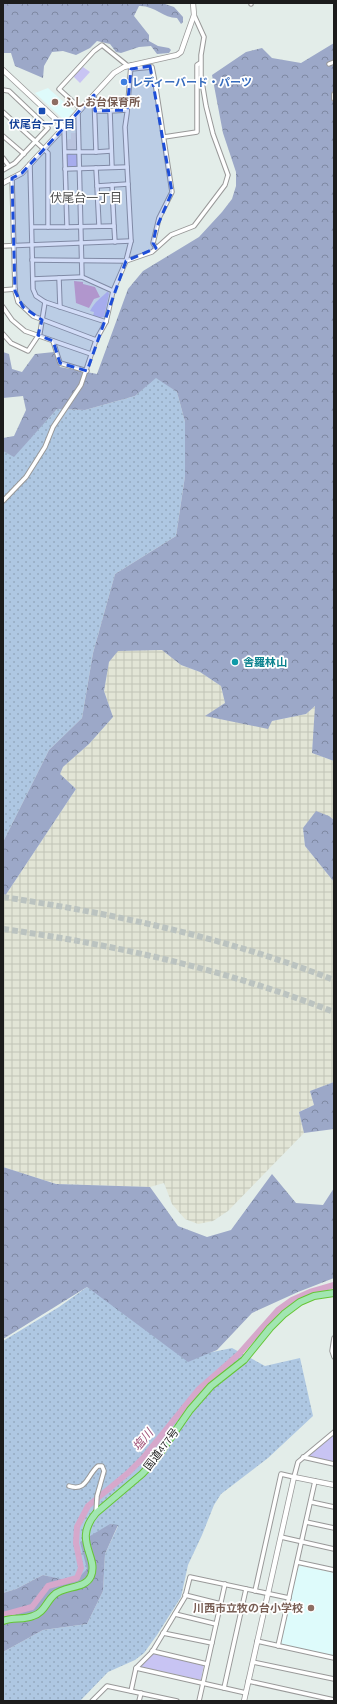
<svg xmlns="http://www.w3.org/2000/svg" width="337" height="1704" font-family="'Source Sans 3','Noto Sans JP',sans-serif">
<defs>
<pattern id="industrial-grid" width="8" height="8" patternUnits="userSpaceOnUse"><rect width="8" height="8" fill="#e2e5d6"/><path d="M0 4h8M4 0v8" fill="none" stroke="#c1c4b7"/></pattern>
<pattern id="grass-dots" width="8" height="8" patternUnits="userSpaceOnUse"><rect width="8" height="8" fill="#aec7e2"/><path d="M2 2h.1M6 6h.1" fill="none" stroke="#95aac1" stroke-width="1.8" stroke-linecap="round"/></pattern>
<pattern id="forest-crowns" width="20" height="18" patternUnits="userSpaceOnUse"><rect width="20" height="18" fill="#9ca8c8"/><path d="M2 6a3 3 0 1 1 6 0M12 15a3 3 0 1 1 6 0" fill="none" stroke="#7e88a2"/></pattern>
</defs>
<rect width="100%" height="100%" fill="#e3ede9"/>
<path fill="url(#industrial-grid)" d="M162,649L181,665L200,672L221,686L225,703L206,716L272,721L306,714L316,705L312,753L334,761V820L329,816L316,812L303,828L305,846L334,882V1082L310,1091L314,1105L299,1112L304,1133L228,1211L213,1221L198,1224L185,1219L172,1204L164,1183L150,1187L56,1184L3,1167V899L76,789L60,774L63,767L89,744L113,717L104,691L109,662L117,651Z"/>
<g fill="#defbfb">
<path d="M48,88L74,111L66,120L63,119L35,93Z"/>
<path d="M300,1566L334,1573V1656L281,1644L298,1568Z"/>
</g>
<g fill="url(#grass-dots)">
<path d="M156,377L177,392L185,422V476L176,536L115,574L93,653L82,718L49,750L3,842V451L14,456L57,409L85,410L135,396Z"/>
<path d="M87,1287L198,1355L232,1348L265,1366L300,1358L313,1416L268,1458L221,1494L214,1505L202,1535L188,1565L181,1597L157,1635L144,1653L135,1660L108,1672L80,1701H3V1652L43,1630L87,1624L103,1591L105,1554L118,1526L110,1524L87,1570L74,1583L43,1575L16,1589L3,1593V1341L59,1307Z"/>
</g>
<g fill="url(#forest-crowns)">
<path d="M3,3H162L174,7L183,17V22L181,24L177,18C163,18 154,5 139,6L134,16L149,35V41L158,46L169,48L171,50L169,53L157,54L151,46L139,47L121,53L116,52L110,44L97,41L90,48L76,55L63,51L52,52L44,66L43,78L15,66L11,53H3Z"/>
<path d="M334,43V761L312,753L315,706L306,714L272,721L268,729L205,716L225,703L221,686L200,672L181,665L162,650L118,651L109,662L104,691L113,717L89,744L63,767L60,774L76,789L3,899V842L49,750L82,718L93,653L115,574L176,536L185,476V422L177,392L156,378L135,396L85,410L57,409L14,457L3,451V438L14,436L26,410L23,396L3,398V352L9,354L12,369L22,372L35,354L54,352L60,367L97,374L128,289L143,271L199,237L222,212L232,199L236,186V172L223,133L212,75L246,52L262,48L272,58L301,63Z"/>
<path d="M316,811L329,816L334,820V882L305,846L303,828Z"/>
<path d="M334,1082V1129L304,1133L299,1112L314,1105L310,1091Z"/>
<path d="M3,1167L56,1184L150,1187L178,1226L207,1237L231,1230L272,1174L296,1203L323,1205L334,1188V1278L298,1292L252,1313L217,1350L188,1362L87,1287L3,1339Z"/>
<path d="M110,1524L118,1525L105,1554L103,1591L87,1624L43,1630L3,1652V1593L16,1589L43,1575L74,1582L87,1569L80,1542Z"/>
</g>
<g fill="#c8c4f3">
<path d="M83,67L90,72L80,83L73,76Z"/>
<path d="M68,154L77,155V167L67,166L66,155Z"/>
<path d="M108,291L109,294L104,317L100,318L93,316L94,312L90,311C95,301 101,298 108,291Z"/>
<path d="M334,1434V1462L309,1457L308,1454Z"/>
<path d="M154,1652L204,1664L201,1680L141,1667V1665Z"/>
</g>
<path fill="#e0e0e0" d="M71,133H77L76,151H67L66,150L65,140L71,139Z"/>
<path fill="#d6a8cb" d="M74,281L83,282V284L95,287L100,297L94,299L89,308L76,303Z"/>
<g fill="none" stroke-linecap="round" stroke-linejoin="round">
<path stroke="#d6a8cb" stroke-width="6" d="M3,1615L32,1607L48,1586L77,1578L81,1568L76,1543L77,1527L88,1506L128,1473L144,1457L199,1389L239,1354L278,1310L292,1300L310,1292L334,1285"/>
<g stroke="#bbc3c0" stroke-width="6" stroke-dasharray="6 3" stroke-linecap="butt">
<path d="M3,897C116,914 227,938 334,980"/>
<path d="M3,929C117,945 227,970 334,1012"/>
</g>
<defs>
<g id="minor">
<path d="M251,4V3"/>
<path d="M329,64L334,62"/>
<path d="M131,69L152,67L155,82L172,192L159,218L153,243L156,248"/>
<path d="M3,90L9,91L48,128L15,163L3,170"/>
<path d="M334,94V99"/>
<path d="M81,109L59,89L94,51L102,45L128,66"/>
<path d="M95,111H110"/>
<path d="M3,112L48,153V227H67L64,128"/>
<path d="M78,112L82,277L113,291"/>
<path d="M3,136L24,154"/>
<path d="M164,137L197,132V65L200,63"/>
<path d="M65,152H96L94,95"/>
<path d="M96,152L111,151"/>
<path d="M3,158L9,166"/>
<path d="M30,164L33,289L36,296L45,302L106,322"/>
<path d="M112,167L110,111L127,110"/>
<path d="M96,168L97,186L128,184"/>
<path d="M65,169L127,167"/>
<path d="M12,178L15,291L18,302L33,316L96,340"/>
<path d="M112,185L114,226"/>
<path d="M97,186L99,226"/>
<path d="M32,227H48"/>
<path d="M67,227L114,226L115,242"/>
<path d="M3,246L131,241"/>
<path d="M32,260L126,261L131,241L125,127L127,113L131,65"/>
<path d="M59,278L60,307"/>
<path d="M33,279L82,277"/>
<path d="M3,290L15,289"/>
<path d="M3,307L12,320L25,331L91,354"/>
<path d="M3,334L11,343L28,351L40,333L45,302"/>
<path d="M53,341L60,363L87,371"/>
<path d="M3,501L26,477L45,447L53,427L81,385L96,340L106,322L113,291L126,261L152,252L171,235L194,226L225,185L228,175L213,134L206,106L201,76V55L204,37L194,15"/>
<path d="M334,1338L332,1351L334,1357"/>
<path d="M303,1457L334,1464"/>
<path d="M69,1486C87,1492 87,1475 98,1466H102L104,1471L97,1496L96,1513"/>
<path d="M311,1502L334,1507"/>
<path d="M306,1522L334,1528"/>
<path d="M281,1537L334,1549"/>
<path d="M297,1562L334,1570"/>
<path d="M255,1591L281,1474L294,1477L298,1462L334,1432"/>
<path d="M185,1595L221,1604"/>
<path d="M175,1614L216,1624"/>
<path d="M163,1633L212,1643"/>
<path d="M257,1641L334,1658"/>
<path d="M278,1646L315,1481"/>
<path d="M152,1651L207,1664"/>
<path d="M253,1662L334,1679"/>
<path d="M136,1668L246,1693"/>
<path d="M248,1681L334,1700"/>
<path d="M224,1688L246,1589"/>
<path d="M131,1691L136,1668L152,1652L185,1597L190,1577L289,1598"/>
<path d="M92,1701L107,1686L177,1701"/>
<path d="M139,1701L141,1693"/>
<path d="M199,1701L225,1584"/>
</g>
<g id="tertiary">
<path d="M3,70L64,127"/>
<path d="M3,183L22,173L114,73L124,67L177,55L181,52L194,15L193,3"/>
<path d="M244,1701L294,1477L334,1485"/>
</g>
<path id="trunk" d="M3,1621C12,1617 24,1620 33,1616C44,1613 46,1602 54,1595C64,1585 85,1590 91,1576C99,1556 72,1541 96,1513L142,1474L156,1459L190,1410L211,1386L244,1360L270,1328L284,1314L300,1302L314,1296L334,1293"/>
</defs>
<use href="#minor" stroke="#999" stroke-width="5.5"/>
<use href="#tertiary" stroke="#999" stroke-width="6"/>
<use href="#trunk" stroke="#66c536" stroke-width="8"/>
<use href="#minor" stroke="#fff" stroke-width="3.5"/>
<use href="#tertiary" stroke="#fff" stroke-width="4.5"/>
<use href="#trunk" stroke="#a1e6b1" stroke-width="6"/>
</g>
<path fill="#1d4ed8" fill-opacity="0.2" stroke="#1d4ed8" stroke-width="3" stroke-dasharray="8 5" stroke-linejoin="round" d="M150,66L172,192L156,229L153,243L156,248L126,261L87,371L60,363L53,341L38,335L42,320L23,307L15,291L12,178L22,173L94,95L95,111L127,110L131,69Z"/>
<circle fill="#3f7fe0" stroke="#fff" stroke-width="1.5" cx="124" cy="82" r="4"/>
<g fill="#8d6e63" stroke="#fff" stroke-width="1.5">
<circle cx="55" cy="102" r="4"/>
<circle cx="311" cy="1608" r="4"/>
</g>
<rect fill="#1a4fb4" stroke="#fff" stroke-width="1.5" x="38" y="107" width="8" height="8" rx="2"/>
<circle fill="#0f9aa8" stroke="#fff" stroke-width="1.5" cx="235" cy="662" r="4"/>
<g text-anchor="middle" stroke-width="3.5" stroke-linejoin="round" paint-order="stroke">
<g font-size="11" font-weight="bold" fill="#366cbe" stroke="#fff" text-anchor="start">
<text x="132" y="86">レディーバード・パーツ</text>
</g>
<g font-size="11" font-weight="bold" fill="#785e54" stroke="#fff" text-anchor="start">
<text x="63" y="106">ふしお台保育所</text>
<text x="303" y="1612" text-anchor="end">川西市立牧の台小学校</text>
</g>
<g font-size="11" font-weight="bold" fill="#164399" stroke="#fff">
<text x="42" y="128">伏尾台一丁目</text>
</g>
<g font-size="11" font-weight="bold" fill="#0d838f" stroke="#fff" text-anchor="start">
<text x="243" y="666">舎羅林山</text>
</g>
<g font-size="11" fill="#1c1c1c" stroke="#fff">
<text transform="translate(161 1449) rotate(-53)" y="4">国道477号</text>
</g>
<g font-size="12" fill="#4f4f4f" stroke="#fff">
<text x="86" y="202">伏尾台一丁目</text>
</g>
<g font-size="12" font-style="italic" fill="#a1537a" stroke="#fff">
<text transform="translate(143 1440) rotate(-50)" y="4">塩川</text>
</g>
</g>
<rect width="337" height="1704" fill="none" stroke="#1c1c1c" stroke-width="8"/>
</svg>
